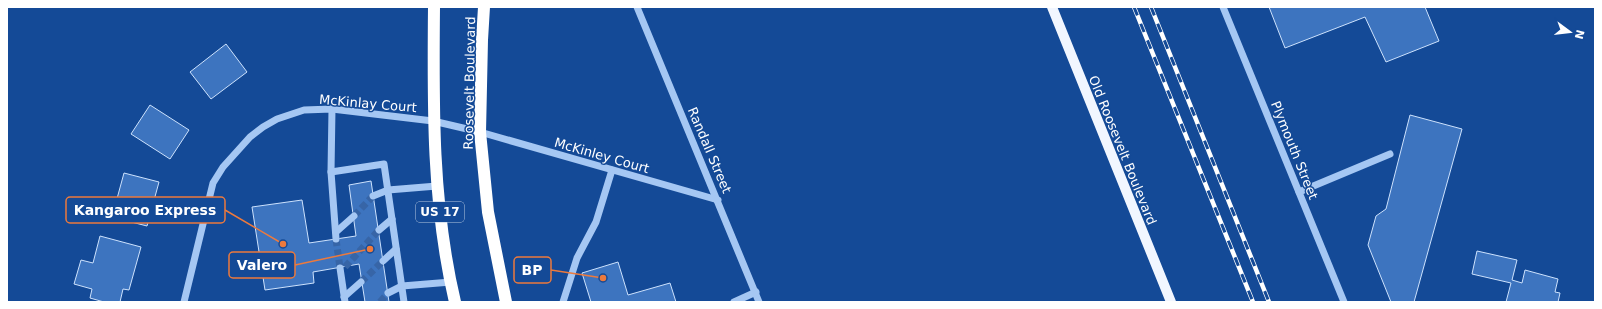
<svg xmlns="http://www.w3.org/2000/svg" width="1602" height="309" font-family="'DejaVu Sans',sans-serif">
<rect width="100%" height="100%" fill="#144a97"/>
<g fill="#3d74bf" stroke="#cde2fd">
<path d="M1269,7H1425L1439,41L1386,62L1365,17L1285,48Z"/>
<path d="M226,44L247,72L211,99L190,72Z"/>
<path d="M150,105L189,130L170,159L131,134Z"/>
<path d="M1410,115L1462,129L1414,302H1391L1368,245L1376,216L1386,209Z"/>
<path d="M124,173L159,182L147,226L112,217Z"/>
<path d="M371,181L389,302H365L359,264L313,272L314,283L265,290L252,207L302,200L309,243L356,236L349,185Z"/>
<path d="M100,236L141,247L129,290L123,289L120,302H104L90,298L92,289L74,284L81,260L93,263Z"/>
<path d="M1477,251L1517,260L1512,280L1522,283L1525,270L1558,279L1555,292L1560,293L1558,302H1506L1511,283L1472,274Z"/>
<path d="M618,262L628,295L670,283L676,302H591L582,273Z"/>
</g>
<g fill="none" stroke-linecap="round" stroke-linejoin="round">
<g stroke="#3765a7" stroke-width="7" stroke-dasharray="7 3.5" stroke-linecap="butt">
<path d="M354,216L373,196"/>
<path d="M336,239L340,268"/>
<path d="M345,267L379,230"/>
<path d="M361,282L383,261"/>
<path d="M380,302L388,293"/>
</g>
<g stroke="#a5c7f3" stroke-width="7">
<path d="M637,7L759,302"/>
<path d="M1223,7L1344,302"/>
<path d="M332,109L331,172L336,239"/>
<path d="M331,172L384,164L404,302"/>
<path d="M1299,192L1390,154"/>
<path d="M373,196L388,190L437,186"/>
<path d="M379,230L392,219"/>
<path d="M336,232L354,216"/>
<path d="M383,261L396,249"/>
<path d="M340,268L345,302"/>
<path d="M388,293L402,286L451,282"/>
<path d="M344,297L361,282"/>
<path d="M184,302L213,183L223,167L250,137L263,127L277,119L304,110L332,109L433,121L480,132L718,200"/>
<path d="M563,302L577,258L596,222L612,170"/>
<path d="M734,302L756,292"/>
</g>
<path stroke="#f1f6ff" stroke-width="10" d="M1052,7L1171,302"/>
<g stroke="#fff" stroke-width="12">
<path d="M434,7C433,106 432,205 455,302"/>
<path d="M484,7L482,40L480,132L488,212L506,302"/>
</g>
<defs>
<g id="rail">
<path d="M1134,7L1253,302"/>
<path d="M1151,7L1269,302"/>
</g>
</defs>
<use href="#rail" stroke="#fff" stroke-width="4.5"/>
<use href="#rail" stroke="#144a97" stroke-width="3" stroke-dasharray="9" stroke-linecap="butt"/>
</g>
<g text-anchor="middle" stroke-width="3" stroke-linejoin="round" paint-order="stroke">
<rect fill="#144a97" stroke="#b8c9e0" stroke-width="1" x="416" y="202" width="48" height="20" rx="3"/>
<g font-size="12" font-weight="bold" fill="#fff">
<text x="440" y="216">US 17</text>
</g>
<g font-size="13" fill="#fff" stroke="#144a97">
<text transform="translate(469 83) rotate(-89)" y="5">Roosevelt Boulevard</text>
<text transform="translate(368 103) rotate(5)" y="5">McKinlay Court</text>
<text transform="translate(710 150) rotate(67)" y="5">Randall Street</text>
<text transform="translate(1123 150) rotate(68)" y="5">Old Roosevelt Boulevard</text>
<text transform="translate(1295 150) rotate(68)" y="5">Plymouth Street</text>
<text transform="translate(602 155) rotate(16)" y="5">McKinley Court</text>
</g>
</g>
<path fill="none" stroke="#ed7a3d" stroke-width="1.5" d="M283 244L225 210M370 249L295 265M603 278L551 270"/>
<g fill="#ed7a3d" stroke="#144a97" stroke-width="1.5">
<circle cx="283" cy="244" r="4"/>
<circle cx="370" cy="249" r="4"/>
<circle cx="603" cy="278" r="4"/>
</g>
<g fill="#144a97" stroke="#ed7a3d" stroke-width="1.5">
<rect x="66" y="197" width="159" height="26" rx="4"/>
<rect x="229" y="252" width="66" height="26" rx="4"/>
<rect x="514" y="257" width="37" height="26" rx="4"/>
</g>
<g font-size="14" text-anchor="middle" font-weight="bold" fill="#fff">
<text x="145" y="215">Kangaroo Express</text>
<text x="262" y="270">Valero</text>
<text x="532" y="275">BP</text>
</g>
<rect width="1602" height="309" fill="none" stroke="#ffffff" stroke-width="16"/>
<g transform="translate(1570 32) rotate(105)" stroke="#144a97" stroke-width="3" paint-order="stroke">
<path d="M0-3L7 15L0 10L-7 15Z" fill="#ffffff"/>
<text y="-6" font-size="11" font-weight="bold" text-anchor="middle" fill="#ffffff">N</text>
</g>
</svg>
